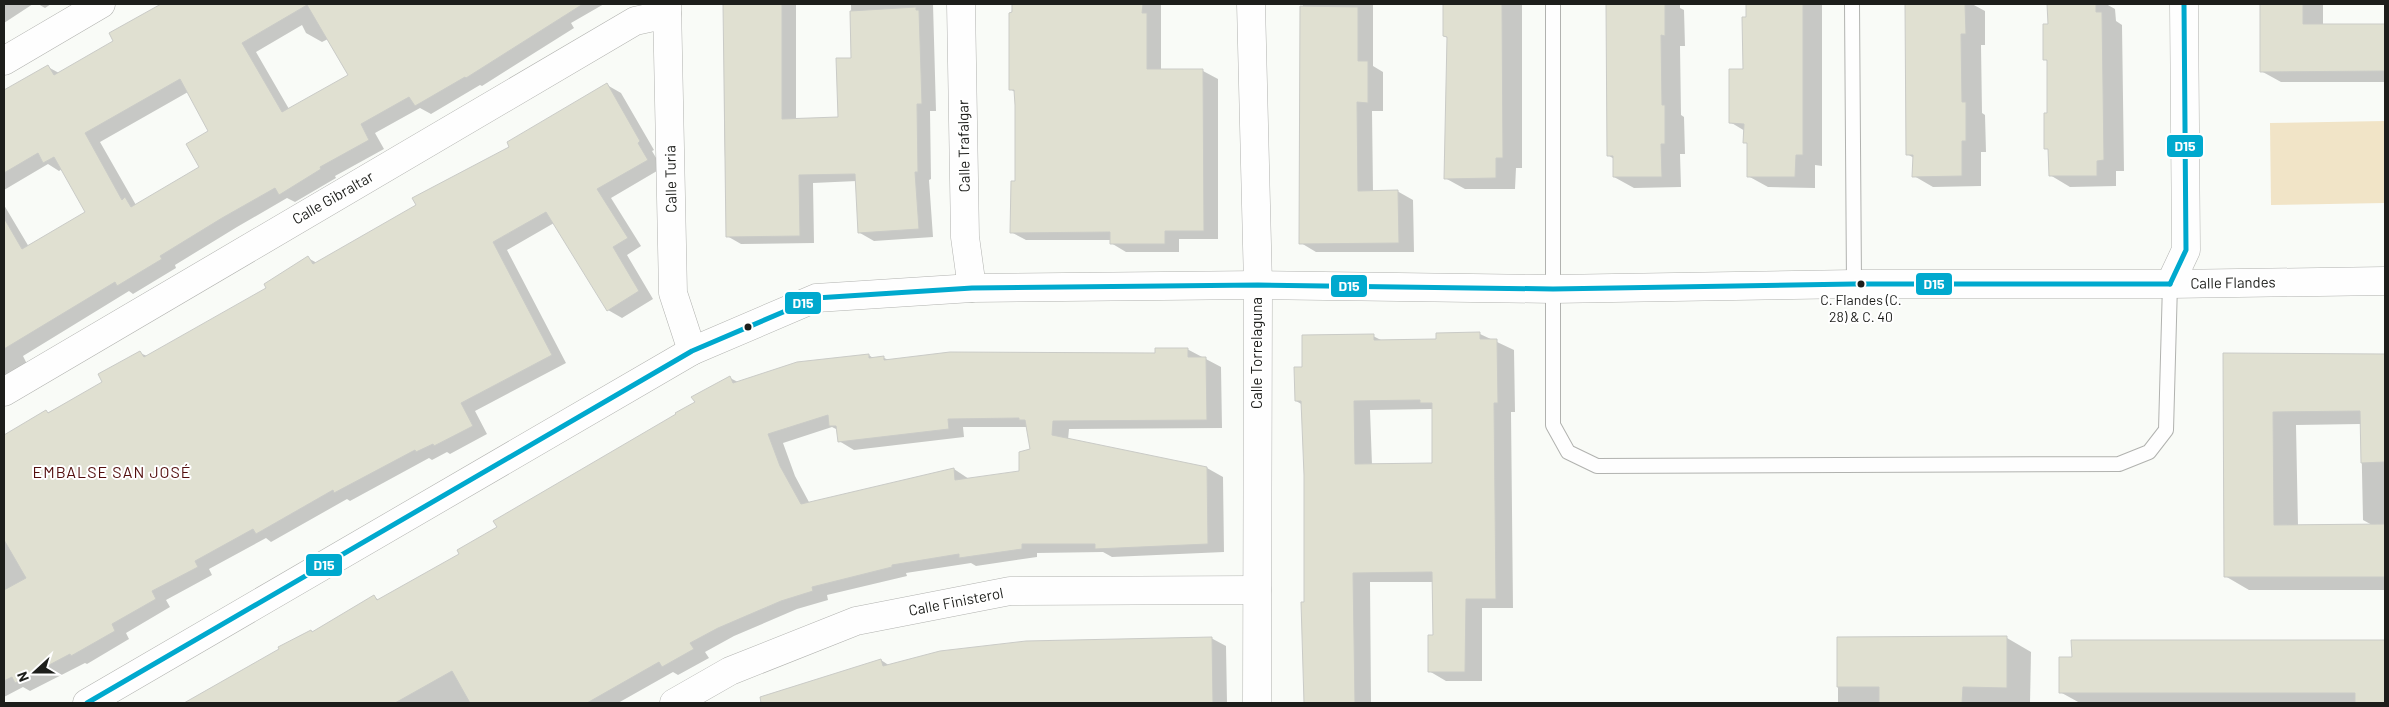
<svg xmlns="http://www.w3.org/2000/svg" width="2389" height="707" font-family="Barlow,sans-serif">
<rect width="100%" height="100%" fill="#f9fbf7"/>
<path fill="#f1e4c7" d="M2385,121V203L2271,205L2270,123Z"/>
<g fill="#0003" fill-rule="evenodd">
<path d="M4,4H33L4,23Z"/>
<path d="M38,4H51L45,8Z"/>
<path d="M172,4H604L571,23L574,28L482,86L480,85L431,114L420,108L375,133L384,149L335,176L336,178L295,202L287,198L237,227L175,265L176,268L133,294L129,291L23,356L27,364L4,378V205L29,247L87,212L62,169L59,171L48,164L4,190V96L48,67L59,73L115,42ZM302,25L306,33L322,42L328,39L349,76L289,109L256,52ZM188,92L210,132L201,168L136,205L100,142Z"/>
<path d="M725,4H796V119L840,118L852,59L851,4H933L936,111H930L931,179L929,180L933,237L874,241L860,233L857,181L813,183L814,243L741,244L727,236L724,120Z"/>
<path d="M1012,4H1161V71H1203L1218,79V239H1179V252H1126L1111,243V240H1026L1011,232L1016,183L1015,92L1010,89Z"/>
<path d="M1303,4H1373V66L1383,72V111H1372L1373,192L1397,191L1413,200L1414,252H1316L1301,243L1300,44Z"/>
<path d="M1444,4H1522V168H1516L1515,189H1465L1445,178L1448,38L1444,36Z"/>
<path d="M1607,4H1680V8L1684,10L1685,46H1680L1681,115L1684,117L1685,154H1680L1681,187L1634,188L1614,177V159L1608,155Z"/>
<path d="M1747,4H1822V166L1815,165V188L1768,187L1748,176L1749,145L1745,142V131L1730,122L1744,70Z"/>
<path d="M1907,4H1972L1985,11V45H1981L1982,113L1985,115L1986,152H1981V186L1933,187L1914,176V158L1907,154Z"/>
<path d="M2049,4H2106L2115,9L2116,21L2122,25L2124,171H2116V186L2070,187L2050,175L2049,150L2046,148L2048,114V61L2044,59L2049,25Z"/>
<path d="M2261,4H2323V25H2385V82H2281L2261,71Z"/>
<path d="M607,85L621,93L654,150L652,151L662,168L611,198L641,246L627,255L653,299L622,318L608,310L554,223L507,250L566,363L475,411L487,434L450,454L447,452L432,460L429,458L350,501L347,499L271,542L266,538L209,569L212,575L166,600L170,607L126,633L129,639L87,664L85,663L30,691L23,687L4,697V446L21,436L17,429L104,383L140,353L147,356L268,289L308,258L317,263L418,205Z"/>
<path d="M1437,334H1480L1514,350L1515,412H1511L1513,608H1482V681H1446L1429,671L1434,636V582H1370L1371,703H1305L1306,475L1303,405L1296,401L1303,369L1373,336L1383,341L1437,340ZM1433,409V464L1372,465L1370,410Z"/>
<path d="M1187,349L1221,367L1222,428L1069,429L1068,440L1207,468L1223,477L1224,552L1112,557L1103,552L1037,553V557L976,566L971,563L906,573L907,576L827,595L828,600L797,609L734,636L705,652L709,658L678,675L673,672L618,703H195L374,597L379,600L460,555L696,403L730,378L738,382L869,355L874,359L884,358L889,360L1156,355ZM832,427L838,430L839,441L854,450L964,437L963,427H1027L1031,450L1021,473L969,479L954,469L810,504L795,476L783,443Z"/>
<path d="M2224,354L2385,355V590H2249L2225,576ZM2361,424L2363,520L2374,526H2298L2296,425Z"/>
<path d="M1211,638L1226,646L1227,703H766L817,680L881,660L890,666Z"/>
<path d="M1838,638H2007L2031,652L2030,703H1838Z"/>
<path d="M2073,642H2385V703H2080L2060,692L2073,658Z"/>
</g>
<g fill="#e0e0d1" stroke="#cacbc7" fill-rule="evenodd">
<path d="M161,4H583L466,78L465,77L415,106L409,97L361,124L369,140L320,167L321,169L279,195L275,188L222,218L160,256L162,259L117,286L115,282L4,349V218L22,249L85,212L54,157L43,163L38,153L4,173V90L48,65L54,75L113,41L109,33ZM307,5L348,75L282,112L242,43ZM180,79L208,131L186,144L199,167L131,207L125,197L122,200L85,133Z"/>
<path d="M723,4H782V119L838,117L836,58H851L850,11L916,7V10H919L922,104H917L918,172H915L919,229L858,233L855,174L799,175L800,236L726,237Z"/>
<path d="M1012,4H1143L1142,13H1147V69H1203L1204,231H1165V244H1110V232L1010,233L1011,181H1015V105L1014,90H1009V13L1012,12Z"/>
<path d="M1443,4H1502L1503,158H1496V178L1444,179L1447,37L1443,36Z"/>
<path d="M1606,4H1665V36L1661,35L1662,105H1665V144H1661L1662,177H1613V156H1607Z"/>
<path d="M1746,4H1803V155H1796L1795,177H1747V143H1743L1744,124L1729,123V69H1743L1742,17H1746Z"/>
<path d="M1905,4H1965L1966,34H1961L1962,102H1966V141H1962V176L1912,177L1913,155H1906Z"/>
<path d="M2047,4H2096V12H2102L2104,160L2097,161V176H2049L2048,149H2044V113H2047V60H2043V24H2048Z"/>
<path d="M2260,4H2303V24H2385V71L2260,72Z"/>
<path d="M1300,6L1358,7V61H1368V103L1357,102L1358,191L1398,190L1399,243L1299,244Z"/>
<path d="M607,83L640,141L638,143L648,160L597,189L628,238L613,247L639,291L607,311L546,212L493,242L552,355L461,403L473,426L434,446L433,444L416,452L415,450L334,493L333,490L256,534L253,529L195,561L198,567L152,591L156,599L112,624L115,631L71,656L70,654L15,683L12,677L4,681V590L26,578L4,540V435L46,410L48,413L102,382L98,374L140,351L144,357L266,288L264,284L308,256L313,264L416,205L412,198L509,147L507,142Z"/>
<path d="M1480,332V339H1497L1498,403H1494L1496,599H1466L1465,672H1428V635H1433L1432,572L1353,573L1355,703H1304L1301,602H1304V475L1301,401H1295L1294,367H1302V335L1374,334V340L1436,339V333ZM1420,400V403H1432V463L1355,464L1354,401Z"/>
<path d="M1155,348H1188V357H1206L1207,420L1053,421L1052,435L1207,467L1208,544L1095,549V544H1022V549L959,558V554L892,565V567L812,587L813,591L781,601L718,628L690,643L694,649L662,667L659,662L587,703H470L452,671L395,703H184L279,649L278,647L311,630L312,632L374,595L377,600L459,554L457,550L497,527L493,521L676,414L675,413L695,402L691,397L730,376L733,383L797,362L869,354V358L884,356V360L950,352L1155,353ZM828,415L829,426H836L838,442L949,429L948,419L1019,418V420H1025L1030,449L1019,452V471L955,480L954,468L801,504L780,466L768,434Z"/>
<path d="M2223,353L2385,354V462L2361,463L2360,411L2273,412L2274,525L2385,524V577H2224Z"/>
<path d="M2007,636V688L1963,687L1962,703H1879V687H1837V637Z"/>
<path d="M1212,637L1213,703H761L760,697L881,659L883,666L940,651L1026,641Z"/>
<path d="M2071,640H2385V703H2355V693H2059V657H2072Z"/>
</g>
<g fill="none" stroke-linecap="round" stroke-linejoin="round">
<defs>
<g id="service">
<path d="M1553,4V425L1568,452L1597,466L2119,464L2149,452L2166,430L2170,284"/>
<path d="M1852,4L1854,284"/>
</g>
<g id="minor">
<path d="M667,4L673,293L692,351"/>
<path d="M961,4L965,237L972,288"/>
<path d="M1251,4L1258,285L1257,703"/>
<path d="M4,61L101,4"/>
<path d="M2170,284L2186,250L2184,4"/>
<path d="M4,392L635,21L667,14"/>
<path d="M87,703L692,351L816,298L972,288L1258,285L1553,289L1854,284H2170L2385,281"/>
<path d="M674,703L730,671L856,621L1010,591L1257,590"/>
</g>
</defs>
<use href="#service" stroke="#b1b2af" stroke-width="16"/>
<use href="#minor" stroke="#b1b2af" stroke-width="29"/>
<use href="#service" stroke="#fefefe" stroke-width="14"/>
<use href="#minor" stroke="#fefefe" stroke-width="28"/>
<defs>
<g id="bus-1">
<path d="M2170,284L2186,250L2184,4"/>
<path d="M87,703L692,351L816,298L972,288L1258,285L1553,289L1854,284H2170"/>
</g>
</defs>
<use href="#bus-1" stroke="#fff" stroke-width="9"/>
<use href="#bus-1" stroke="#00a9ce" stroke-width="5"/>
</g>
<g fill="#1d1e1b" stroke="#fff" stroke-width="2">
<circle cx="1861" cy="284" r="4.5"/>
<circle cx="748" cy="327" r="4.5"/>
</g>
<g text-anchor="middle" stroke-width="4" stroke-linejoin="round" paint-order="stroke">
<g font-size="14" fill="#1d1e1b" stroke="#fff">
<text x="1861" y="305">C. Flandes (C.<tspan x="1861" dy="17">28) &amp; C. 40</tspan></text>
</g>
<g font-size="15" fill="#1d1e1b" stroke="#fff">
<text transform="translate(964 146) rotate(-91)" y="5">Calle Trafalgar</text>
<text transform="translate(671 179) rotate(-91)" y="5">Calle Turia</text>
<text transform="translate(333 198) rotate(-30)" y="5">Calle Gibraltar</text>
<text transform="translate(2233 283) rotate(-1)" y="5">Calle Flandes</text>
<text transform="translate(1257 353) rotate(-90)" y="5">Calle Torrelaguna</text>
<text transform="translate(956 602) rotate(-11)" y="5">Calle Finisterol</text>
</g>
<g font-size="16" letter-spacing="1" fill="#530f0e" stroke="#fff">
<text x="112" y="478">EMBALSE SAN JOSÉ</text>
</g>
</g>
<g stroke="#fff" stroke-width="2">
<rect x="2166" y="134" width="38" height="24" rx="5" fill="#00a9ce"/>
<rect x="1915" y="272" width="38" height="24" rx="5" fill="#00a9ce"/>
<rect x="1330" y="274" width="38" height="24" rx="5" fill="#00a9ce"/>
<rect x="784" y="291" width="38" height="24" rx="5" fill="#00a9ce"/>
<rect x="305" y="553" width="38" height="24" rx="5" fill="#00a9ce"/>
</g>
<g font-size="14" text-anchor="middle" font-weight="bold" fill="#fff">
<text x="2185" y="151">D15</text>
<text x="1934" y="289">D15</text>
<text x="1349" y="291">D15</text>
<text x="803" y="308">D15</text>
<text x="324" y="570">D15</text>
</g>
<rect width="2389" height="707" fill="none" stroke="#1d1e1b" stroke-width="10"/>
<g transform="translate(35 672) rotate(249)" stroke="#ffffff" stroke-width="4" paint-order="stroke">
<path d="M0-4L9 19L0 12L-9 19Z" fill="#1d1e1b"/>
<text y="-8" font-size="14" font-weight="bold" text-anchor="middle" fill="#1d1e1b">N</text>
</g>
</svg>
